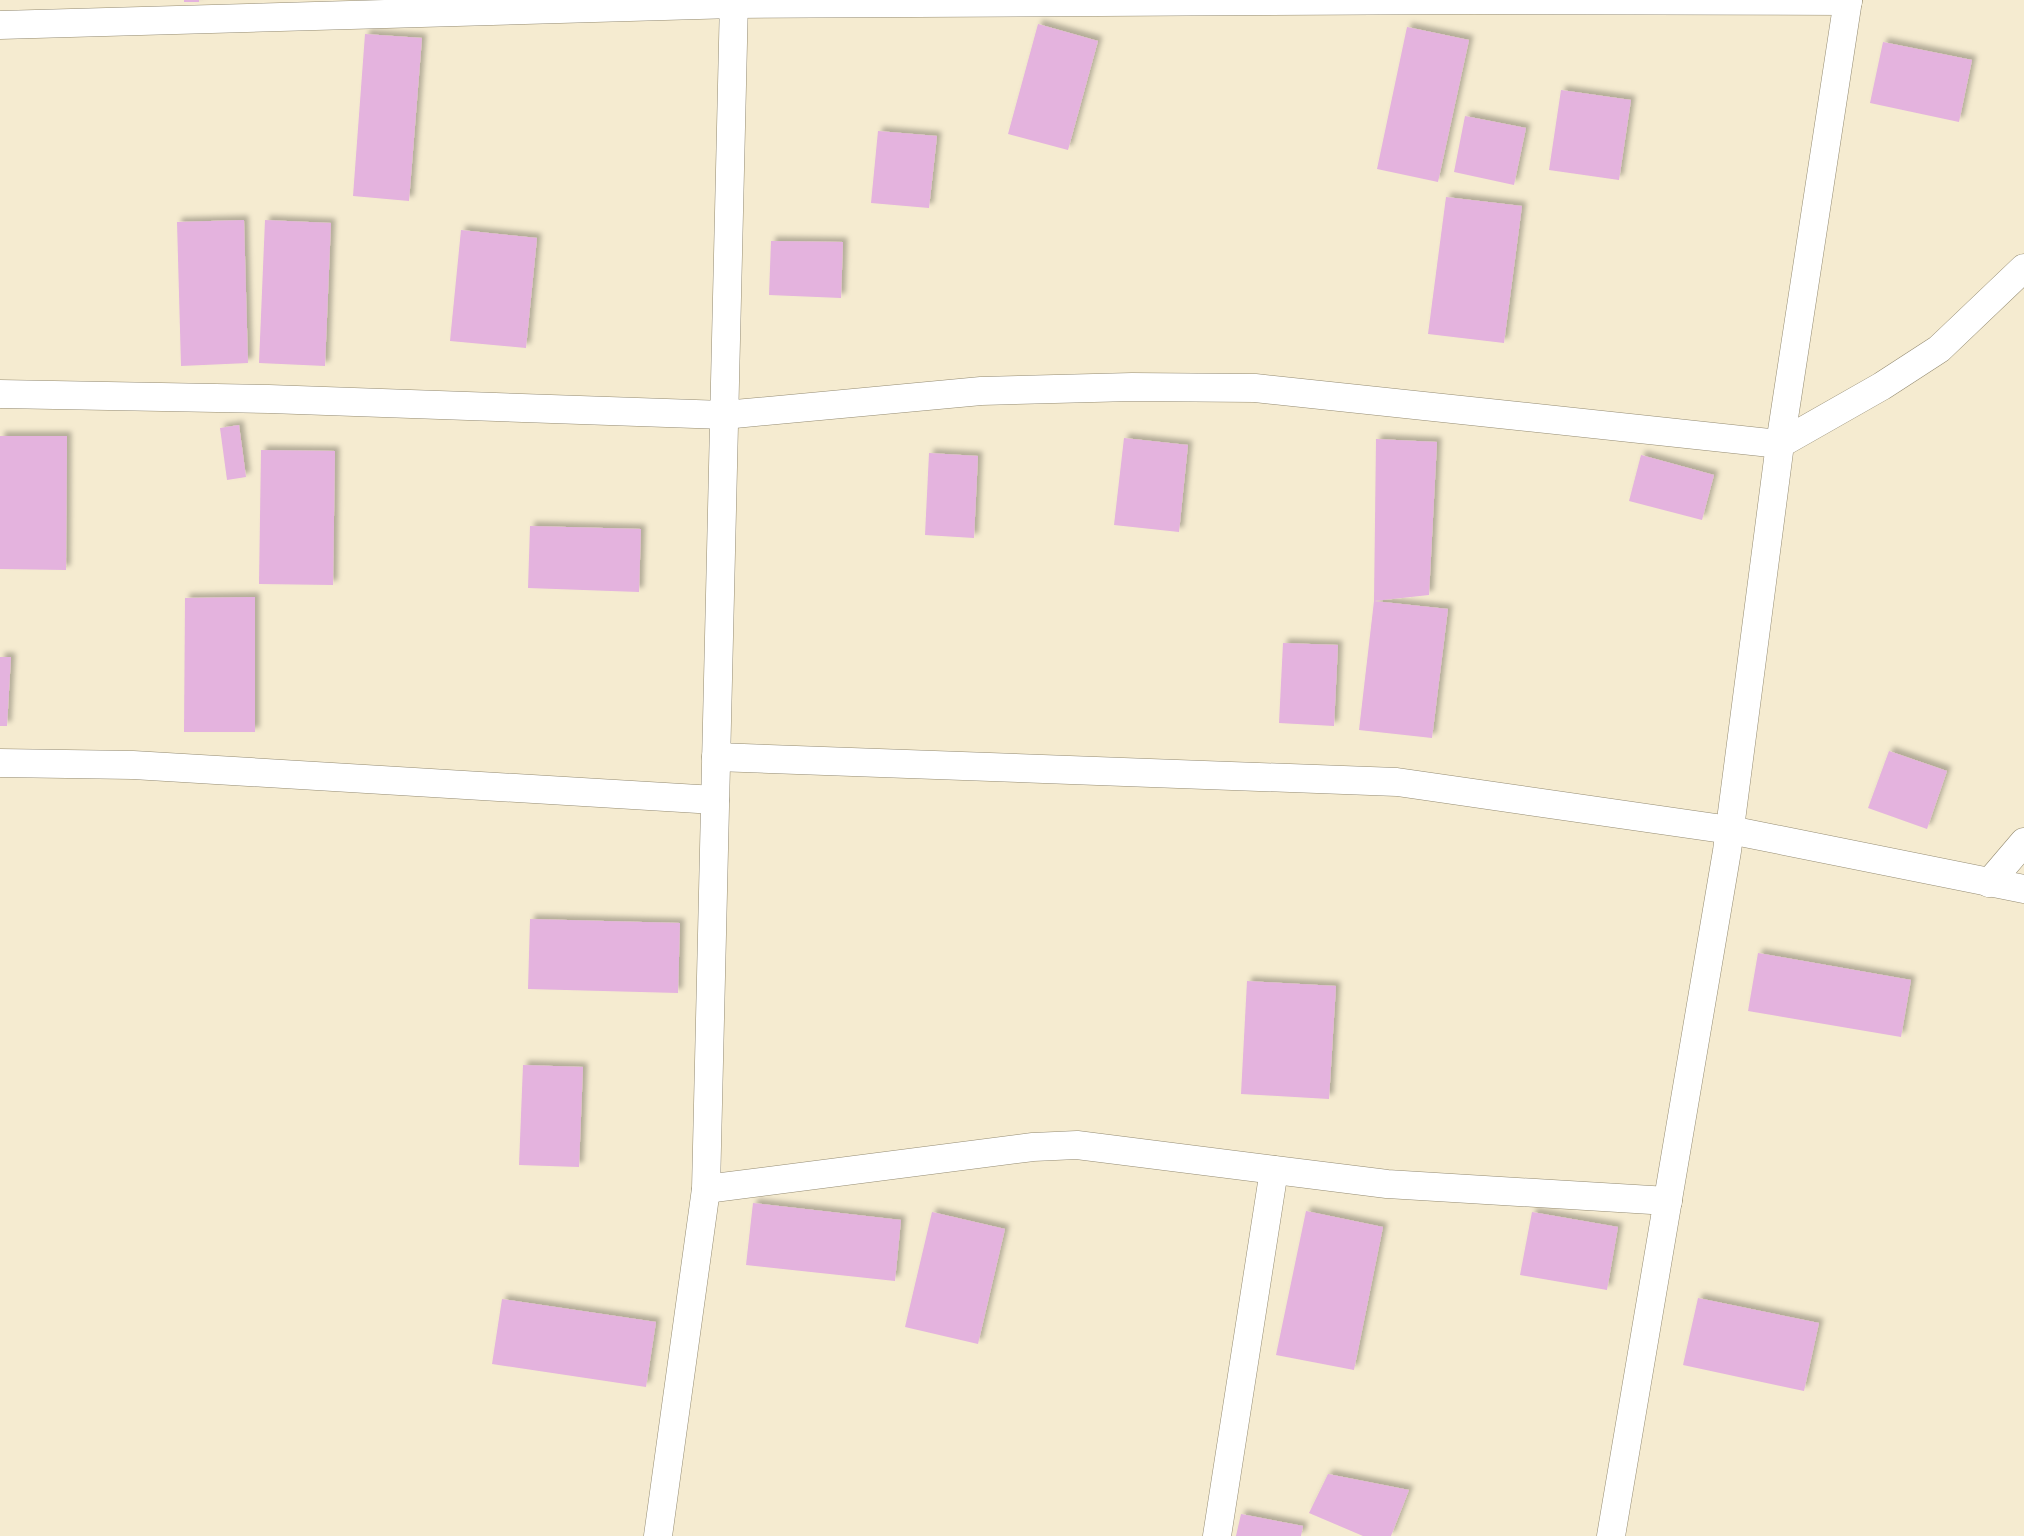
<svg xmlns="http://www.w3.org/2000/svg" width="2024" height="1536" font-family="'PT Sans',sans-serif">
<defs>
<filter id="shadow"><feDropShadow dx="4.5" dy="-4.5" stdDeviation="2.5" flood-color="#0004"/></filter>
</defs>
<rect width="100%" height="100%" fill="#f5ebd0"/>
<g fill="#e4b3de" filter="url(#shadow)">
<rect x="184" y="0" width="15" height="2"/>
<path d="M1038,24L1098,41L1068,150L1008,134Z"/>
<path d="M1407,27L1469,40L1438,182L1377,169Z"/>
<path d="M365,34L422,38L409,201L353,196Z"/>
<path d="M1883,42L1972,60L1959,122L1870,103Z"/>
<path d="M1561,90L1631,100L1619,180L1549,170Z"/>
<path d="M1465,116L1526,128L1514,185L1454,172Z"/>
<path d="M878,131L937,136L929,208L871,203Z"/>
<path d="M1446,197L1522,206L1504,343L1428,334Z"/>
<path d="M244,220L248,363L181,366L177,222Z"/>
<path d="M265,220L331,223L325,366L259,363Z"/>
<path d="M461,230L537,238L526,348L450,341Z"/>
<path d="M771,241L843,242L841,298L769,295Z"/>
<path d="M239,425L246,477L227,480L220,428Z"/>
<path d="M0,436H67L66,570L0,569Z"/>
<path d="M1124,438L1188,445L1179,532L1114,525Z"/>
<path d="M1376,439L1437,442L1429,595L1374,601Z"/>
<path d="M261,450L335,451L333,585L259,584Z"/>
<path d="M929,453L978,456L974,538L925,535Z"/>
<path d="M1641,455L1714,475L1702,520L1629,501Z"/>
<path d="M530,526L641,529L639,592L528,588Z"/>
<path d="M255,597V732H184L185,598Z"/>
<path d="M1374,601L1448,609L1432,738L1359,730Z"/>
<path d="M1283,643L1338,645L1334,726L1279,723Z"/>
<path d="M0,657H11L7,726H0Z"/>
<path d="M1889,751L1947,771L1927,829L1868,808Z"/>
<path d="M530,919L680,923L678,993L528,989Z"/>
<path d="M1758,953L1911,980L1901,1037L1748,1011Z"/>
<path d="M1247,981L1336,986L1329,1099L1241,1094Z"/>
<path d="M523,1065L583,1067L579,1167L519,1165Z"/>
<path d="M753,1203L901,1220L895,1281L746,1265Z"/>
<path d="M1306,1211L1383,1227L1354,1370L1276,1355Z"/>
<path d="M932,1212L1005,1229L978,1344L905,1327Z"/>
<path d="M1532,1212L1618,1227L1607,1290L1520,1275Z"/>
<path d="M1698,1298L1819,1323L1804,1391L1683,1365Z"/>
<path d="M502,1299L656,1322L646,1387L492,1364Z"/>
<path d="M1328,1474L1409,1490L1391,1536H1363L1309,1513Z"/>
<path d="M1241,1514L1303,1526L1301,1536H1236Z"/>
</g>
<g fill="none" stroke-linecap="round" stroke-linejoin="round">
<defs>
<g id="minor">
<path d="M0,25L734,4L1474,0L1848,1"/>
<path d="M0,394L269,399L724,415L981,391L1132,387L1255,388L1780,444L1882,386L1939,349L2024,268"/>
<path d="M716,757L1397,782L1730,830L2024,889"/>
<path d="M0,763L133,765L715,800"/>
<path d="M1989,883L2024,842"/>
<path d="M706,1189L1033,1147L1077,1145L1387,1184L1668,1201"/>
<path d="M658,1536L706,1189L734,0"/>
<path d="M1217,1536L1274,1170"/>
<path d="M1611,1536L1727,851L1780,444L1848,0"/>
</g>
</defs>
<use href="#minor" stroke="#948b72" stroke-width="29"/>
<use href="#minor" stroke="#fff" stroke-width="28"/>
</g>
</svg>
